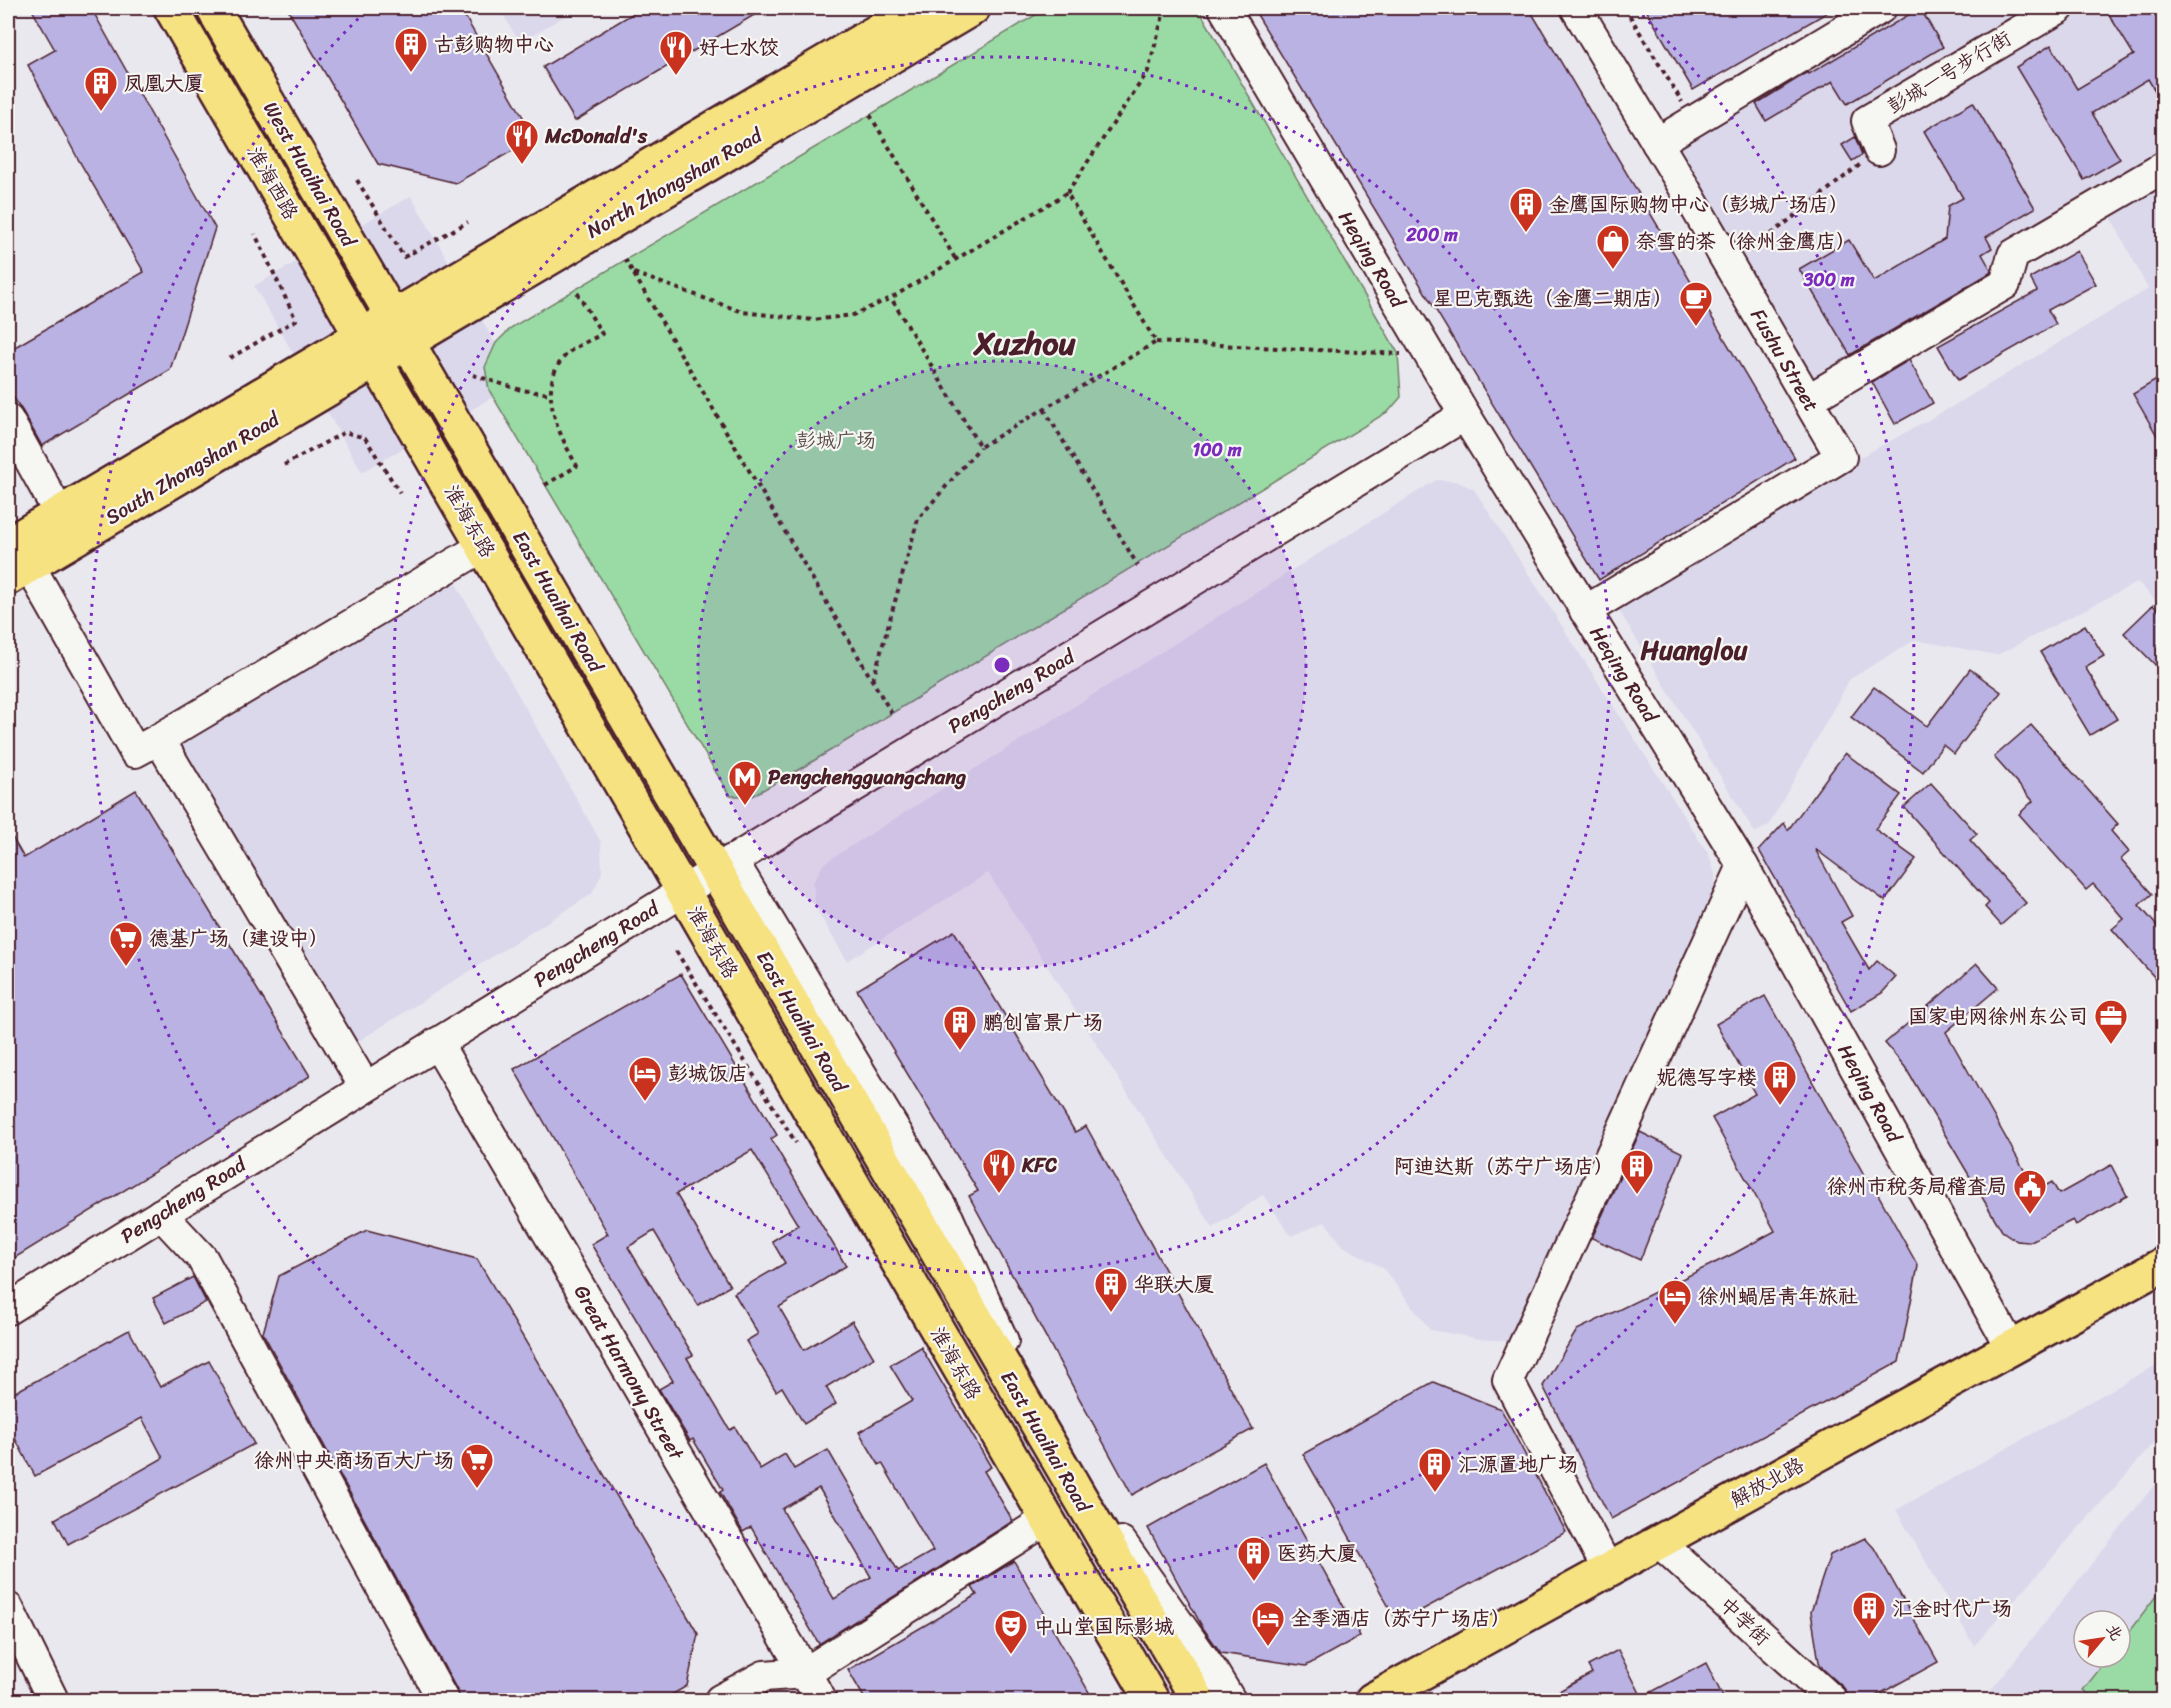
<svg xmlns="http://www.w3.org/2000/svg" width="2171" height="1708" font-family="Sriracha,'LXGW WenKai TC',sans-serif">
<rect width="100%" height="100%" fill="#eae8ef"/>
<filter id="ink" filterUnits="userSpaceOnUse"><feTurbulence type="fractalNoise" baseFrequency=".0167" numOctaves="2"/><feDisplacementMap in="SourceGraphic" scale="12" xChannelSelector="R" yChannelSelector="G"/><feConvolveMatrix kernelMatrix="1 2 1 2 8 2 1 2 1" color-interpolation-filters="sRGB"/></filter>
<g filter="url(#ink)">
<g fill="#dbd8eb" fill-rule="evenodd">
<path d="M499,8H578L520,43Z"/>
<path d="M1907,8H2163V154L2000,281L1817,388L1676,141Z"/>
<path d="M2163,167V609L2138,582L1997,655L1915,640L1850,679L1769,825L1755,833L1613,601L1850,463L1955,405L2148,289L2103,202Z"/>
<path d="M411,196L518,383L362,472L254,286Z"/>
<path d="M1436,480L1456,481L1474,489L1709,855L1715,874L1716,893L1518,1342L1480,1339L1430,1330L1383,1268L1343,1246L1325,1222L1291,1236L1263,1195L1213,1228L988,873L847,961L815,907L813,882L824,863Z"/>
<path d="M447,568L601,842L602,873L592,894L343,1051L159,739Z"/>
<path d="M2163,1361V1433L1974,1646L1896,1510Z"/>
<path d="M2163,1474V1700H1983L2003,1675ZM2084,1621H2120V1657H2084Z"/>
</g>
<g fill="#9adba5" stroke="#727d68" stroke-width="1.5">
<path d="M1047,8H1198L1398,353L1401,397L1389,411L805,766L752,796H730L489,390L485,367L496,343L512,327L870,115Z"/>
<path d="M2163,1587V1700H2096L2083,1690L2109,1657H2120V1643Z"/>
</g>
<g fill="#b9b2e3" stroke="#4a1f2b" stroke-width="1.5" fill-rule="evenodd">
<path d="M31,8H91L215,228L170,370L42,446L23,412L8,389V351L144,272L78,159L28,65L55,50Z"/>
<path d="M287,8H460L535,138L456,183L378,164Z"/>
<path d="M642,8H766L575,121L543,67Z"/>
<path d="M1253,8H1529L1795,458L1599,580Z"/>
<path d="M1645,8H1835L1693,90Z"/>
<path d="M1920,8L1943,47L1847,104L1833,81L1766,121L1756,104L1808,72L1809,74Z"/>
<path d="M2117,8H2163V104L2148,79L2092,113L2120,159L2084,180L2016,67L2051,45L2077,89L2134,55L2108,13Z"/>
<path d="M1973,102L2035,208L1986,237L1992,248L1982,254L1991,270L1990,273L1850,355L1799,269L1849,240L1874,281L1945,239L1948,206L1963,198L1924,131Z"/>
<path d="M1855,137L1862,155L1852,161L1842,145Z"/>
<path d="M2077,251L2096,284L2048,310L2056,324L1958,380L1938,346L2037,291L2030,278Z"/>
<path d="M1909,360L1933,403L1895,424L1872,382Z"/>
<path d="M2163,376V446L2133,394Z"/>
<path d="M2153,605L2163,616V673L2124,633Z"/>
<path d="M2085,625L2104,656L2085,667L2117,719L2090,735L2040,652Z"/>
<path d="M1970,669L2001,692L1954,754L1943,745L1923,772L1851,717L1874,687L1927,726Z"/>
<path d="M2031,725L2118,824L2111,831L2129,852L2121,859L2152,894L2139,905L2163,933V987L2112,929L2124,919L2093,884L2086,890L2019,814L2033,801L1994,757Z"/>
<path d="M1845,753L1901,795L1875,829L1916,859L1885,901L1815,849L1852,916L1841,922L1869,970L1877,961L1896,977L1882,993L1851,1011L1759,850L1784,823L1788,830Z"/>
<path d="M1931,783L1977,834L1970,840L2026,903L2001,925L1985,907L1989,903L1904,807Z"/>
<path d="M136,790L310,1076L8,1262V830L24,858Z"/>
<path d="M954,931L1075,1132L1086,1126L1253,1429L1132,1495L969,1196L978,1191L857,990Z"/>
<path d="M1977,964L1998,988L1946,1032L2036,1191L2052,1182L2059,1194L2111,1165L2127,1196L2076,1225L2073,1220L2029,1242L2017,1241L2002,1231L1905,1067L1885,1043Z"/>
<path d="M681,974L777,1135L771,1139L846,1266L779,1307L804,1350L852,1321L874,1358L826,1387L836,1404L804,1424L782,1387L776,1391L746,1341L758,1334L734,1293L785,1263L772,1241L798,1225L752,1150L676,1194L730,1286L698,1305L654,1231L628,1247L693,1355L687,1358L730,1430L735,1427L760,1469L785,1454L794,1469L828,1450L898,1571L933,1551L882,1463L879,1465L859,1432L912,1401L890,1365L921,1347L991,1467L984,1471L1013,1521L819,1644L751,1527L743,1532L720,1492L723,1490L693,1439L690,1441L659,1389L673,1381L591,1244L608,1234L514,1069ZM819,1488L871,1577L834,1599L782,1509Z"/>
<path d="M1765,996L1867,1180L1869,1178L1918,1266L1899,1362L1611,1519L1543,1386L1577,1330L1735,1253L1775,1231L1712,1118L1755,1094L1716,1024Z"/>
<path d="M1640,1132L1683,1153L1640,1260L1592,1238Z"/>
<path d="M367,1230L477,1259L698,1634L687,1686L661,1701H460L458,1692L263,1333L279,1276Z"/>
<path d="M193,1277L206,1302L166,1323L153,1298Z"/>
<path d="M129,1330L160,1387L209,1361L254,1444L68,1544L55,1519L163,1458L142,1418L35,1476L8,1425V1396Z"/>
<path d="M1433,1382L1501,1409L1566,1532L1398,1623L1303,1454Z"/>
<path d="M1264,1463L1360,1636L1306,1666L1221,1653L1203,1628L1148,1528Z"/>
<path d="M1865,1538L1874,1548L1938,1662L1867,1701H1849L1844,1688L1823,1669L1819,1662L1811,1612L1830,1555Z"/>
<path d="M1014,1561L1094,1701H866L848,1670L977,1595L972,1587Z"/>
<path d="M1618,1650L1642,1697L1706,1663L1725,1701H1541L1592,1673L1588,1666Z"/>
</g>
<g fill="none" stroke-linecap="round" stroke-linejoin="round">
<defs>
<g id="minor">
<path d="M1224,8L1465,415L1743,866L2011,1348"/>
<path d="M1576,8L1682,184L1841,457L1585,611"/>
<path d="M1657,143L1881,8"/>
<path d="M1879,150L1867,121L2059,8"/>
<path d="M1811,398L2005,284L2013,255L2164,167"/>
<path d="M8,420L59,513"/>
<path d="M29,565L135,752L159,739L365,1087"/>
<path d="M159,739L484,546"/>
<path d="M732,860L948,1218L1003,1341"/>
<path d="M437,1043L821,1700"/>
<path d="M161,1214L202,1258L443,1700"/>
<path d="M8,1309L758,845L1465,415"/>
<path d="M1121,1542L1213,1672L1230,1700"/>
<path d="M1659,1542L1832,1700"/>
<path d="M1608,1570L1508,1380L1743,866"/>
<path d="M8,1608L53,1700"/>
<path d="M720,1700L764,1676L805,1673L1035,1527L1051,1525"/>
</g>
<g id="major">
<path d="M171,8L1152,1700"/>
<path d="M213,8L1198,1700"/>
<path d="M8,544L917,8"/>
<path d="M8,578L973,8"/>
<path d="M1372,1700L2164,1264"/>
</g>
</defs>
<use href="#minor" stroke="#4a1f2b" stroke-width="34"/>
<use href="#major" stroke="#4a1f2b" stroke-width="38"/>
<g stroke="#4a1f2b" stroke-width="4" stroke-dasharray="4.5 4.5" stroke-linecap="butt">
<path d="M1625,8L1682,102"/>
<path d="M870,115L956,260"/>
<path d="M357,180L404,257L468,222"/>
<path d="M1067,193L1148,71L1165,8"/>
<path d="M1750,251L1862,163"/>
<path d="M625,259L892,714"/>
<path d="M634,273L743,312L813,320L853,315L891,298L1067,193L1156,342L980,447L891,298"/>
<path d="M1156,342L1401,354"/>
<path d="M230,358L296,320L255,234"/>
<path d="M473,375L521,390L551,394"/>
<path d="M1044,409L1138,566"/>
<path d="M284,465L345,432L365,438L400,493"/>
<path d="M545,485L577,466C558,433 534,385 568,353C577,345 591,340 602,334L575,289"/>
<path d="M873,680L918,519L980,447"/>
<path d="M676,951L796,1143"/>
</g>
<use href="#minor" stroke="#f6f6f2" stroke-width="30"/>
<use href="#major" stroke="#f6e281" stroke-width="33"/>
</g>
</g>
<circle cx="1002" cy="665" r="304" fill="#7b2cbf" fill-opacity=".12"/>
<g fill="none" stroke="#7b2cbf" stroke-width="3" stroke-dasharray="3 6">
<circle cx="1002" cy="665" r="304"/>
<circle cx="1002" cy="665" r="608"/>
<path d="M1636 9A912 912 0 1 1 368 9"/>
</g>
<defs>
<symbol id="building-pin" viewBox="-11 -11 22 30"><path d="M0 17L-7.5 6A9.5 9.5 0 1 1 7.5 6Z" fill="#c8321e" stroke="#f6f6f2"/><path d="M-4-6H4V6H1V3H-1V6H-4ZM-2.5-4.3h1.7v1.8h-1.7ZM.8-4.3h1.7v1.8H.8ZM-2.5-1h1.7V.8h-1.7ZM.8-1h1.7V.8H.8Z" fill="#fff"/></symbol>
<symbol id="restaurant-pin" viewBox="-11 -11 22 30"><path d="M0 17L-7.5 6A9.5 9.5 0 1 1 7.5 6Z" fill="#c8321e" stroke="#f6f6f2"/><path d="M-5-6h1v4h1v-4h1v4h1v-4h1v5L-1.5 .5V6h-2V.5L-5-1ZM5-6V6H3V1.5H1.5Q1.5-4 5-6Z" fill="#fff"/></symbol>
<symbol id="shop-pin" viewBox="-11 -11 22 30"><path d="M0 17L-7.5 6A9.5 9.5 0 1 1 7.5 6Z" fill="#c8321e" stroke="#f6f6f2"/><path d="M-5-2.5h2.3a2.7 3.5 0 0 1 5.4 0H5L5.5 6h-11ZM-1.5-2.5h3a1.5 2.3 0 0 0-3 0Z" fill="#fff"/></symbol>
<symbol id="cafe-pin" viewBox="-11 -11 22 30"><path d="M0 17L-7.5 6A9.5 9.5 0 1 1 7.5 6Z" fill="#c8321e" stroke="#f6f6f2"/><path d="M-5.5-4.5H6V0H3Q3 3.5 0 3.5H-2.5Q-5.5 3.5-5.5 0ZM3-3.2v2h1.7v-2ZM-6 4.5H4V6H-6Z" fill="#fff"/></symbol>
<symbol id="metro-pin" viewBox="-11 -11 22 30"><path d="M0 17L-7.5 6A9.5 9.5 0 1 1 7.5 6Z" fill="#c8321e" stroke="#f6f6f2"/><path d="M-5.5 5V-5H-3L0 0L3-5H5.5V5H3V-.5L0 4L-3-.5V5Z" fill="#fff"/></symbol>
<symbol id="supermarket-pin" viewBox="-11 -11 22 30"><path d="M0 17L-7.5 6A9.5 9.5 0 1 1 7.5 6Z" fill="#c8321e" stroke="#f6f6f2"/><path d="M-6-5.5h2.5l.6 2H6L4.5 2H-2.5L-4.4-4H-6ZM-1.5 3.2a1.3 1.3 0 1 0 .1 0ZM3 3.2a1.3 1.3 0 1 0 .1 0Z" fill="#fff"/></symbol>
<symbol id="office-pin" viewBox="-11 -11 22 30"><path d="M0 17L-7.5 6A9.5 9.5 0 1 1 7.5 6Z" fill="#c8321e" stroke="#f6f6f2"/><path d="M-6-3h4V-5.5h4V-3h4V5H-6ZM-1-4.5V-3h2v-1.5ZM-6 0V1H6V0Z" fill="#fff"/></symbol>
<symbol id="hotel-pin" viewBox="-11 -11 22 30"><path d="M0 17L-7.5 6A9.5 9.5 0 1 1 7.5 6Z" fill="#c8321e" stroke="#f6f6f2"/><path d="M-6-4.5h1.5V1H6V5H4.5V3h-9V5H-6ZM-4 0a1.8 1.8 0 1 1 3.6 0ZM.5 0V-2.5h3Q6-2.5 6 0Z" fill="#fff"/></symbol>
<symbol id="civic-pin" viewBox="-11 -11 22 30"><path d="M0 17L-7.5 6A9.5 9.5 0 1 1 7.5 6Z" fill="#c8321e" stroke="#f6f6f2"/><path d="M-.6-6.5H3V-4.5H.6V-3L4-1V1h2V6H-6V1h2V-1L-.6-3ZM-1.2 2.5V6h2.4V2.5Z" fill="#fff"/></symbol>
<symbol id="theatre-pin" viewBox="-11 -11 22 30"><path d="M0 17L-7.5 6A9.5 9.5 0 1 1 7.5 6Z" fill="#c8321e" stroke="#f6f6f2"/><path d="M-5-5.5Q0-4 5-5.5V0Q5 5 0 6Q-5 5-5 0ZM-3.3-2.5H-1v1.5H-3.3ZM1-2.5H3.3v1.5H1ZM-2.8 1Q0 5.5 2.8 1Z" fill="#fff"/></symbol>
</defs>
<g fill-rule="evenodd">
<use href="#building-pin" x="392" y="25" width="38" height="52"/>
<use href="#restaurant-pin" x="657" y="28" width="38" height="52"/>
<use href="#building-pin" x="82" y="64" width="38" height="52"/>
<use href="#restaurant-pin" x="503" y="117" width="38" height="52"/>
<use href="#building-pin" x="1507" y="185" width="38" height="52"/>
<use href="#shop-pin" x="1594" y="222" width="38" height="52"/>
<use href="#cafe-pin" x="1677" y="279" width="38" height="52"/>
<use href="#metro-pin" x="726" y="758" width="38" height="52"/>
<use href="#supermarket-pin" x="107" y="919" width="38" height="52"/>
<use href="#office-pin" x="2092" y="997" width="38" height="52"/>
<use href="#building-pin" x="941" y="1003" width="38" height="52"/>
<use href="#hotel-pin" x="626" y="1054" width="38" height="52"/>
<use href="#building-pin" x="1761" y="1058" width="38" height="52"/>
<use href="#restaurant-pin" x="980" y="1146" width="38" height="52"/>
<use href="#building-pin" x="1618" y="1147" width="38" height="52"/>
<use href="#civic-pin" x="2011" y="1167" width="38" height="52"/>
<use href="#building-pin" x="1092" y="1265" width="38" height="52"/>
<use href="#hotel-pin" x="1656" y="1277" width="38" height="52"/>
<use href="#supermarket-pin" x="458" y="1441" width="38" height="52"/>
<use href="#building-pin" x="1416" y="1445" width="38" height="52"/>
<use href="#building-pin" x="1235" y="1534" width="38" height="52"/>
<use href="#building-pin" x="1850" y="1589" width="38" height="52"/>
<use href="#hotel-pin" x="1249" y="1599" width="38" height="52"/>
<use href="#theatre-pin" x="992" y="1607" width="38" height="52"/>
</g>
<g text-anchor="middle" stroke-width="4.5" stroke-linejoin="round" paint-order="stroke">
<g font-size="20" font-weight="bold" fill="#4a1f2b" stroke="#f6f6f2" text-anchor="start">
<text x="434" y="51">古彭购物中心</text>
<text x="699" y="54">好七水饺</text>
<text x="124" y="90">凤凰大厦</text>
<text x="545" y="143">McDonald's</text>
<text x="1549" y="211">金鹰国际购物中心（彭城广场店）</text>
<text x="1636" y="248">奈雪的茶（徐州金鹰店）</text>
<text x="1673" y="305" text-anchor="end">星巴克甄选（金鹰二期店）</text>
<text x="768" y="784">Pengchengguangchang</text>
<text x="149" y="945">德基广场（建设中）</text>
<text x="2088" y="1023" text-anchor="end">国家电网徐州东公司</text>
<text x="983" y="1029">鹏创富景广场</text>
<text x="668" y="1080">彭城饭店</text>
<text x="1757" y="1084" text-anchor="end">妮德写字楼</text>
<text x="1022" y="1172">KFC</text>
<text x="1614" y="1173" text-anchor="end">阿迪达斯（苏宁广场店）</text>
<text x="2007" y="1193" text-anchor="end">徐州市税务局稽查局</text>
<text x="1134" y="1291">华联大厦</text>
<text x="1698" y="1303">徐州蝸居青年旅社</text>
<text x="454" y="1467" text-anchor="end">徐州中央商场百大广场</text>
<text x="1458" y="1471">汇源置地广场</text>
<text x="1277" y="1560">医药大厦</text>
<text x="1892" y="1615">汇金时代广场</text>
<text x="1291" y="1625">全季酒店（苏宁广场店）</text>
<text x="1034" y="1633">中山堂国际影城</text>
</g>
<g font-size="20" fill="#4a1f2b" stroke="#f6f6f2">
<text transform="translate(1949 72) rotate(-31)" y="7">彭城一号步行街</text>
<text transform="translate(310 174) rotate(60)" y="7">West Huaihai Road</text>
<text transform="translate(273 183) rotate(60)" y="7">淮海西路</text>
<text transform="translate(674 183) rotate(-30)" y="7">North Zhongshan Road</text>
<text transform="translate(1372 259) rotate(59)" y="7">Heqing Road</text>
<text transform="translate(1785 360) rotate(60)" y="7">Fushu Street</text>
<text transform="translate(192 468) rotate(-31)" y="7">South Zhongshan Road</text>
<text transform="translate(470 521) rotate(60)" y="7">淮海东路</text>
<text transform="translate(558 601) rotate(60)" y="7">East Huaihai Road</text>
<text transform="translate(1624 674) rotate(58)" y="7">Heqing Road</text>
<text transform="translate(1011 691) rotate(-31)" y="7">Pengcheng Road</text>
<text transform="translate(713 942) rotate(60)" y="7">淮海东路</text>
<text transform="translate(596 944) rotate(-32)" y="7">Pengcheng Road</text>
<text transform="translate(802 1021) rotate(60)" y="7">East Huaihai Road</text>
<text transform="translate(1870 1093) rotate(61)" y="7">Heqing Road</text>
<text transform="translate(183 1200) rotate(-32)" y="7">Pengcheng Road</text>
<text transform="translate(956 1363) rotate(60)" y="7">淮海东路</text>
<text transform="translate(629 1372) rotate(60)" y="7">Great Harmony Street</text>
<text transform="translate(1046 1441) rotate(60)" y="7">East Huaihai Road</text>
<text transform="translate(1767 1482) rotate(-29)" y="7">解放北路</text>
<text transform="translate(1745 1621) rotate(43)" y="7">中学街</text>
</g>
<g font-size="20" fill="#5e4e4a" stroke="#f6f6f2">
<text x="836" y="447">彭城广场</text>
</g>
<g font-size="26" font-weight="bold" fill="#4a1f2b" stroke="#f6f6f2">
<text x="1694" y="659">Huanglou</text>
</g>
<g font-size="32" font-weight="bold" fill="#4a1f2b" stroke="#f6f6f2">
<text x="1025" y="354">Xuzhou</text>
</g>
</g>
<circle cx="1002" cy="665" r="9" fill="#7b2cbf" stroke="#f6f6f2" stroke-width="3"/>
<g font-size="18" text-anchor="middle" font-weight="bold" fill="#7b2cbf" stroke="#f6f6f2" stroke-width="4.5" stroke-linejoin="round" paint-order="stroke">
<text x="1432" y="241">200 m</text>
<text x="1829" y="286">300 m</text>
<text x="1217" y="456">100 m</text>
</g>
<rect width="2171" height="1708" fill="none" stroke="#f6f6f2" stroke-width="30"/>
<rect x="15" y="15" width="2141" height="1678" fill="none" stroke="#4a1f2b" stroke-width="2" filter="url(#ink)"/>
<g transform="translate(2102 1639) rotate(61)"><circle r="28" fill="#f6f6f2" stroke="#b1a0a2" stroke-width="1.5"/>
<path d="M0-4.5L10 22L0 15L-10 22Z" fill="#c8321e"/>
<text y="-9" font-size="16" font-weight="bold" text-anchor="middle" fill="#4a1f2b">北</text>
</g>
</svg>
